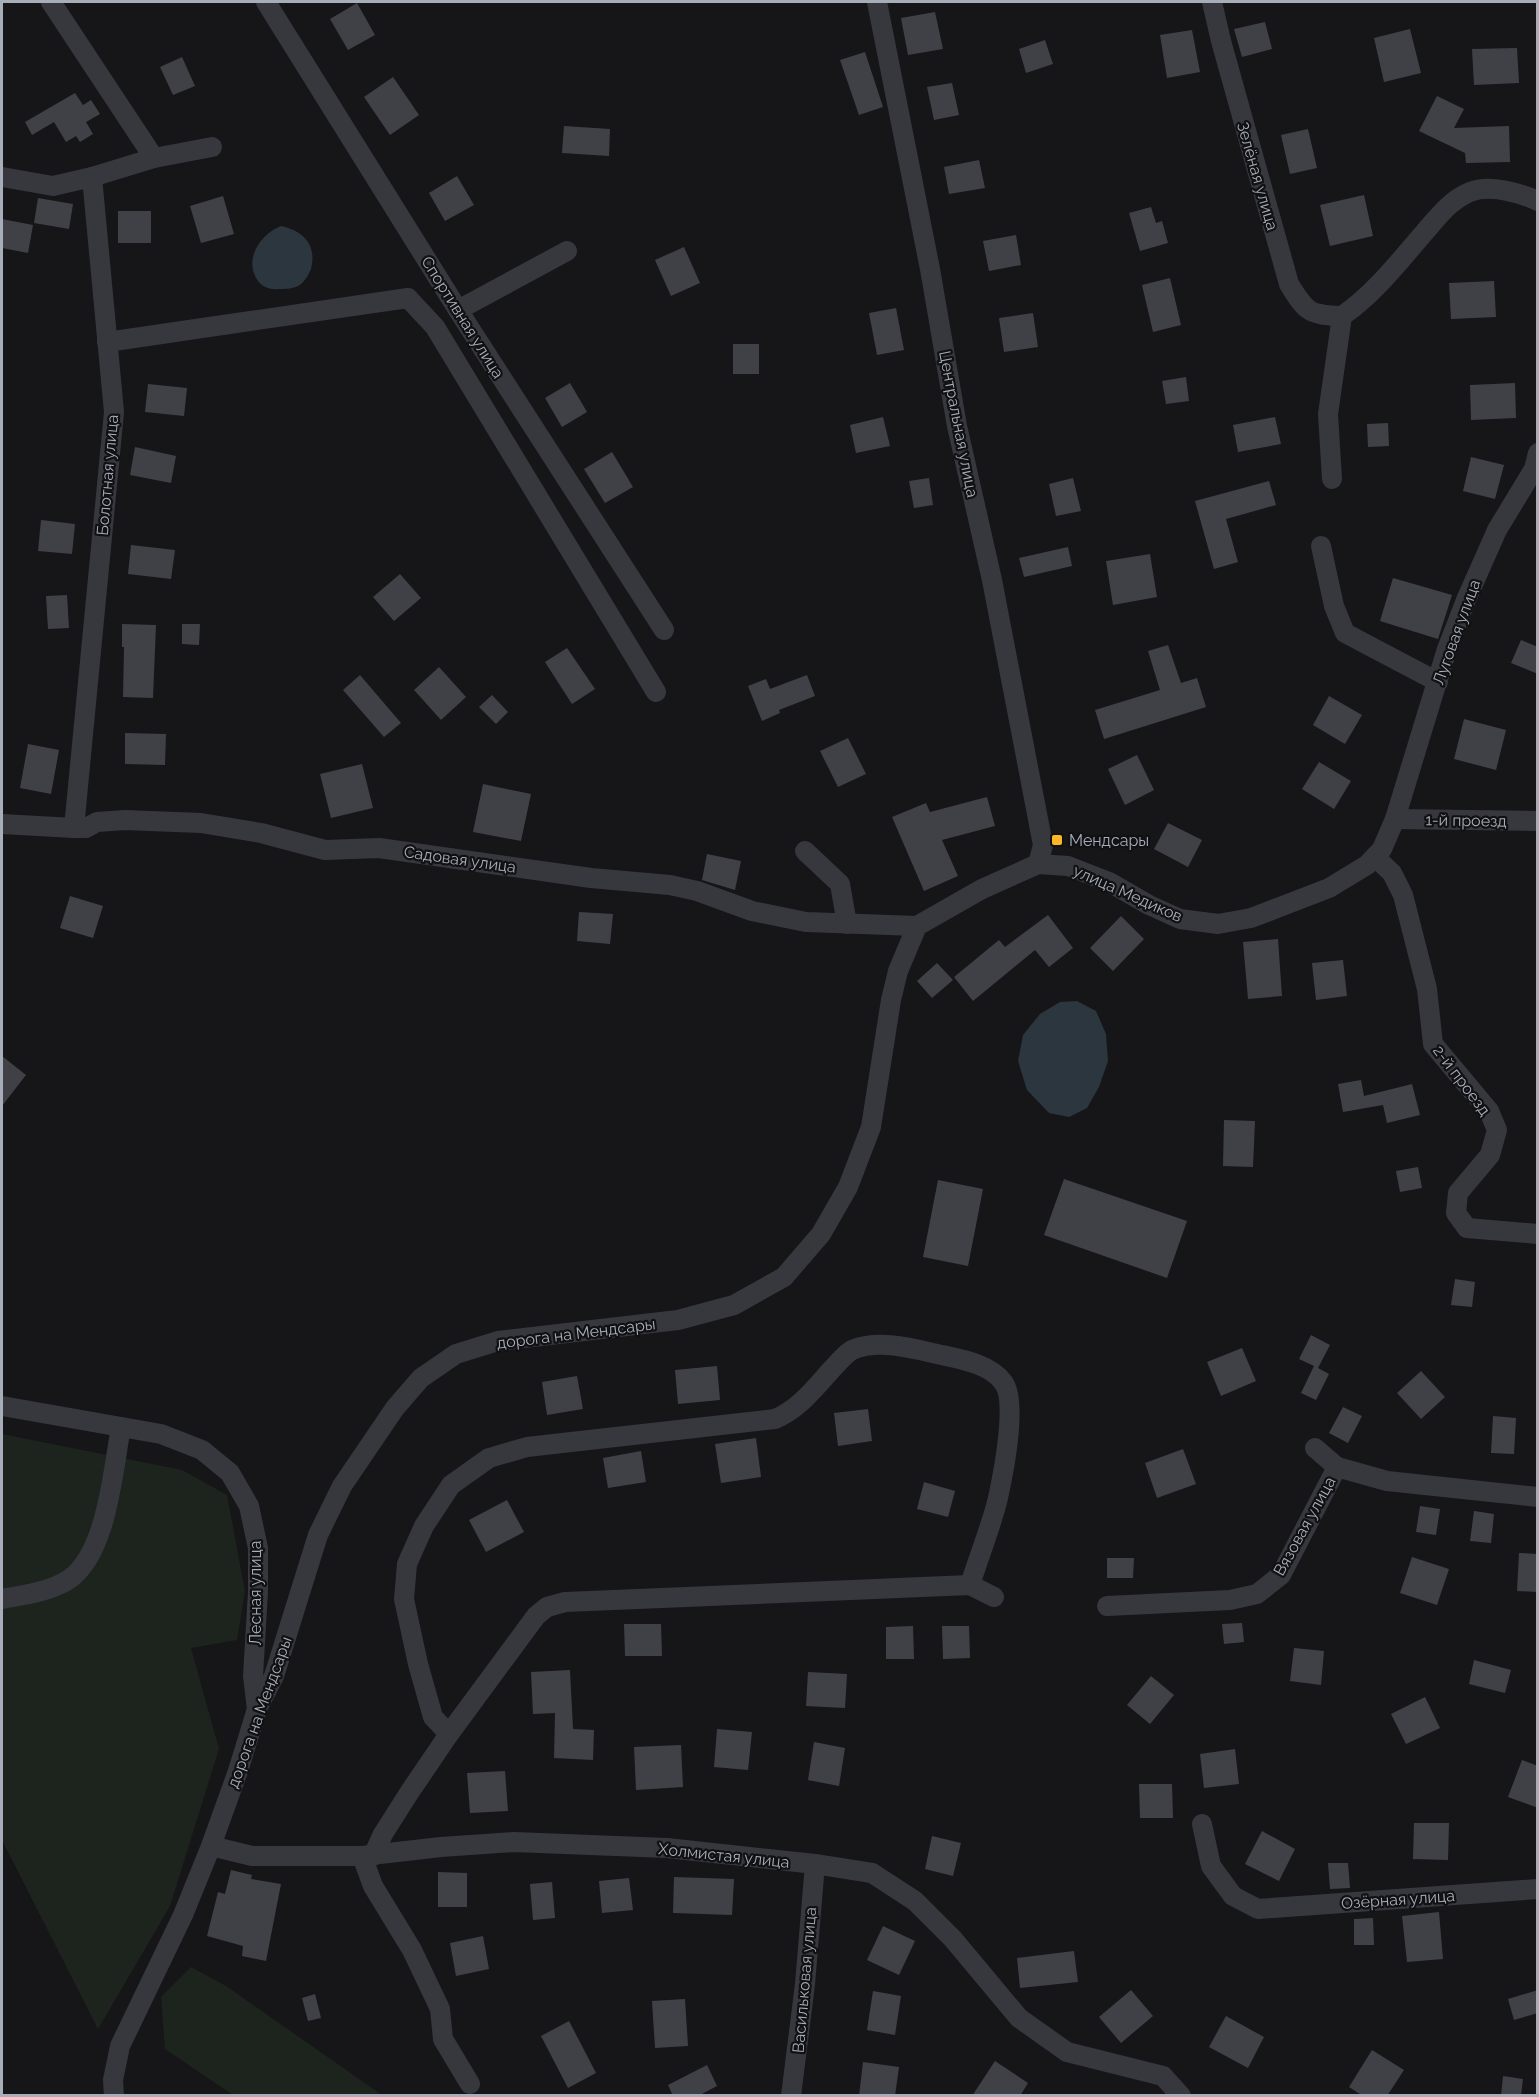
<svg xmlns="http://www.w3.org/2000/svg" width="1539" height="2097" font-family="Raleway,sans-serif">
<rect width="100%" height="100%" fill="#161619"/>
<g fill="#1c241d">
<path d="M2,1434L182,1470L227,1495L245,1591L237,1640L191,1648L219,1749L170,1906L98,2029L2,1840Z"/>
<path d="M191,1967L226,1986L382,2095H233L165,2049L161,1997Z"/>
</g>
<g fill="#2b363e">
<path d="M281,226C304,231 317,245 311,269C309,274 305,281 301,284C295,289 285,289 278,289C271,290 262,287 258,281C243,260 260,234 281,226Z"/>
<path d="M1077,1001L1096,1011L1106,1034L1108,1061L1099,1087L1087,1108L1069,1117L1049,1113L1027,1090L1018,1061L1023,1035L1040,1014L1060,1002Z"/>
</g>
<g fill="#404146">
<path d="M357,3L375,35L348,50L330,19Z"/>
<path d="M935,12L943,49L908,55L901,18Z"/>
<path d="M1265,22L1272,49L1242,57L1234,29Z"/>
<path d="M1410,29L1421,73L1384,82L1374,38Z"/>
<path d="M1192,30L1200,72L1167,78L1160,35Z"/>
<path d="M1045,40L1053,64L1026,73L1019,49Z"/>
<path d="M1517,48L1519,83L1474,85L1472,49Z"/>
<path d="M865,52L883,107L859,115L840,60Z"/>
<path d="M182,57L195,86L173,95L160,67Z"/>
<path d="M393,77L419,115L390,135L364,97Z"/>
<path d="M952,83L959,115L934,120L927,87Z"/>
<path d="M75,93L83,105L91,100L100,114L86,122L93,134L80,142L76,136L66,142L54,122L32,135L25,122Z"/>
<path d="M1437,96L1464,109L1454,128L1509,126L1510,162L1466,163L1465,153L1419,131Z"/>
<path d="M564,126L610,129L609,156L562,153Z"/>
<path d="M1308,129L1317,168L1290,174L1281,135Z"/>
<path d="M979,160L985,188L949,194L944,167Z"/>
<path d="M457,176L474,205L445,221L429,193Z"/>
<path d="M1364,195L1373,236L1330,246L1320,205Z"/>
<path d="M223,196L234,234L201,243L190,206Z"/>
<path d="M38,198L73,204L69,229L34,223Z"/>
<path d="M1151,207L1156,223L1162,221L1168,243L1140,251L1129,213Z"/>
<rect x="118" y="211" width="33" height="32"/>
<path d="M2,219L33,225L28,253L2,248Z"/>
<path d="M1016,235L1021,265L989,271L983,241Z"/>
<path d="M684,247L700,283L671,296L655,260Z"/>
<path d="M1170,278L1181,325L1153,332L1142,285Z"/>
<path d="M1494,281L1496,317L1451,319L1449,283Z"/>
<path d="M896,308L904,350L877,355L869,313Z"/>
<path d="M1033,313L1038,347L1004,352L999,318Z"/>
<rect x="733" y="344" width="26" height="30"/>
<path d="M1186,377L1189,401L1166,404L1162,381Z"/>
<path d="M570,383L587,412L562,427L545,398Z"/>
<path d="M1515,383L1516,418L1471,420L1470,385Z"/>
<path d="M148,384L187,388L184,416L145,412Z"/>
<path d="M883,417L890,446L856,453L850,425Z"/>
<path d="M1275,417L1281,444L1238,452L1233,425Z"/>
<path d="M1388,423L1389,446L1368,447L1367,424Z"/>
<path d="M135,447L176,456L171,483L130,475Z"/>
<path d="M612,452L633,487L605,503L584,469Z"/>
<path d="M1471,457L1504,465L1495,499L1463,491Z"/>
<path d="M929,478L933,505L914,508L909,481Z"/>
<path d="M1073,478L1081,511L1056,516L1049,484Z"/>
<path d="M1269,481L1276,505L1226,519L1238,562L1214,569L1195,501Z"/>
<path d="M41,520L75,524L72,554L38,551Z"/>
<path d="M131,545L175,550L171,579L128,574Z"/>
<path d="M1068,547L1072,566L1024,577L1019,558Z"/>
<path d="M1150,554L1157,597L1113,605L1106,561Z"/>
<path d="M400,574L421,598L394,621L373,597Z"/>
<path d="M1393,578L1452,595L1438,639L1380,621Z"/>
<path d="M67,595L69,628L48,629L46,596Z"/>
<path d="M122,624L156,625L153,698L123,697L124,647H122Z"/>
<path d="M182,624H200L199,645L182,644Z"/>
<path d="M1521,640L1538,647V674L1511,663Z"/>
<path d="M1168,645L1181,683L1197,678L1206,707L1104,739L1095,710L1160,690L1148,651Z"/>
<path d="M567,648L595,689L572,704L545,662Z"/>
<path d="M439,667L466,697L441,720L414,690Z"/>
<path d="M360,675L401,723L384,737L343,690Z"/>
<path d="M807,675L815,696L779,710L780,713L762,721L748,686L766,679L770,689Z"/>
<path d="M492,695L508,712L496,724L479,707Z"/>
<path d="M1329,696L1362,715L1345,744L1313,725Z"/>
<path d="M1464,719L1506,730L1496,770L1454,759Z"/>
<path d="M125,733L166,734L165,765L125,764Z"/>
<path d="M848,738L866,774L838,787L820,751Z"/>
<path d="M28,744L59,750L51,794L20,788Z"/>
<path d="M1137,755L1154,790L1125,805L1108,769Z"/>
<path d="M1319,762L1351,781L1334,809L1302,789Z"/>
<path d="M362,764L373,808L331,818L320,774Z"/>
<path d="M483,784L531,794L521,841L473,832Z"/>
<path d="M987,797L995,826L942,840L958,876L924,891L892,817L926,803L930,812Z"/>
<path d="M1168,823L1202,840L1188,867L1154,849Z"/>
<path d="M707,854L741,861L735,890L702,880Z"/>
<path d="M70,896L103,906L93,938L60,928Z"/>
<path d="M579,912L613,914L610,944L577,941Z"/>
<path d="M1048,915L1073,948L1049,967L1035,950L973,1001L954,977L999,940L1005,947Z"/>
<path d="M1121,916L1144,939L1113,971L1090,948Z"/>
<path d="M1278,939L1282,996L1248,999L1243,942Z"/>
<path d="M1343,960L1347,996L1316,1000L1312,963Z"/>
<path d="M937,963L953,980L932,998L917,981Z"/>
<path d="M2,1056L26,1075L2,1106Z"/>
<path d="M1361,1080L1364,1096L1412,1084L1420,1115L1387,1123L1383,1105L1343,1112L1338,1084Z"/>
<path d="M1224,1120L1255,1121L1253,1167L1223,1166Z"/>
<path d="M1418,1167L1422,1188L1400,1192L1396,1171Z"/>
<path d="M1064,1179L1187,1221L1167,1278L1044,1235Z"/>
<path d="M938,1180L983,1189L968,1266L923,1257Z"/>
<path d="M1455,1279L1475,1282L1472,1307L1451,1305Z"/>
<path d="M1311,1335L1330,1345L1318,1368L1329,1374L1316,1400L1301,1393L1314,1366L1299,1359Z"/>
<path d="M1242,1348L1256,1381L1221,1396L1207,1362Z"/>
<path d="M717,1366L720,1400L678,1404L675,1370Z"/>
<path d="M1421,1371L1445,1397L1421,1419L1397,1393Z"/>
<path d="M577,1376L583,1409L547,1415L542,1382Z"/>
<path d="M1343,1407L1362,1416L1348,1443L1329,1433Z"/>
<path d="M868,1409L872,1441L838,1446L834,1413Z"/>
<path d="M1493,1416L1516,1418L1514,1454L1491,1453Z"/>
<path d="M756,1438L761,1477L721,1483L715,1444Z"/>
<path d="M1183,1449L1196,1484L1157,1498L1145,1463Z"/>
<path d="M641,1451L646,1482L608,1488L603,1458Z"/>
<path d="M924,1482L955,1491L948,1517L917,1509Z"/>
<path d="M507,1500L524,1532L486,1552L469,1520Z"/>
<path d="M1420,1506L1440,1509L1436,1535L1416,1532Z"/>
<path d="M1474,1511L1494,1514L1491,1543L1470,1541Z"/>
<path d="M1519,1553L1538,1554V1592L1517,1591Z"/>
<path d="M1412,1557L1449,1569L1437,1605L1400,1593Z"/>
<path d="M1107,1558H1134L1133,1578H1107Z"/>
<path d="M1242,1623L1244,1642L1224,1644L1222,1624Z"/>
<path d="M624,1624H661L662,1656H625Z"/>
<path d="M913,1626L914,1659H886V1627Z"/>
<path d="M942,1626H969L970,1658L943,1659Z"/>
<path d="M1294,1648L1324,1651L1321,1685L1290,1681Z"/>
<path d="M1474,1660L1511,1670L1505,1693L1469,1684Z"/>
<path d="M570,1670L573,1729L594,1730L593,1760L554,1758L555,1713L533,1714L531,1672Z"/>
<path d="M808,1672L847,1674L845,1708L806,1706Z"/>
<path d="M1151,1676L1174,1695L1150,1724L1127,1705Z"/>
<path d="M1425,1697L1440,1728L1406,1744L1391,1714Z"/>
<path d="M717,1729L752,1732L748,1770L714,1767Z"/>
<path d="M814,1742L845,1748L839,1786L808,1780Z"/>
<path d="M681,1745L683,1787L636,1790L634,1747Z"/>
<path d="M1235,1749L1239,1784L1204,1788L1200,1754Z"/>
<path d="M1522,1760L1538,1766V1808L1508,1797Z"/>
<path d="M505,1771L508,1811L470,1813L467,1773Z"/>
<path d="M1139,1784H1172L1173,1818H1140Z"/>
<path d="M1414,1823H1449L1448,1860L1413,1859Z"/>
<path d="M1262,1831L1295,1849L1279,1881L1245,1864Z"/>
<path d="M932,1836L961,1843L953,1876L925,1869Z"/>
<path d="M1328,1863H1348L1350,1888L1330,1889Z"/>
<path d="M231,1870L252,1875L251,1879L281,1884L266,1961L242,1956L243,1946L207,1936L218,1892L225,1894Z"/>
<path d="M438,1872L467,1873V1907H438Z"/>
<path d="M674,1877L734,1879L732,1915L673,1913Z"/>
<path d="M629,1878L633,1910L602,1913L599,1881Z"/>
<path d="M552,1882L555,1918L533,1920L530,1884Z"/>
<path d="M1439,1912L1443,1959L1407,1962L1402,1916Z"/>
<path d="M1373,1918L1374,1945H1354V1919Z"/>
<path d="M883,1926L915,1941L899,1975L867,1960Z"/>
<path d="M483,1936L489,1969L456,1976L450,1943Z"/>
<path d="M1074,1951L1078,1982L1020,1988L1017,1958Z"/>
<path d="M1131,1990L1153,2016L1121,2043L1099,2017Z"/>
<path d="M1538,1990V2013L1514,2020L1508,1999Z"/>
<path d="M873,1991L901,1996L895,2035L867,2030Z"/>
<path d="M315,1994L321,2018L308,2021L302,1998Z"/>
<path d="M685,1999L688,2046L655,2048L652,2001Z"/>
<path d="M1226,2016L1264,2037L1248,2068L1209,2047Z"/>
<path d="M569,2021L596,2073L568,2088L541,2036Z"/>
<path d="M1372,2050L1404,2070L1387,2096H1363L1349,2087Z"/>
<path d="M995,2061L1028,2083L1020,2096H972Z"/>
<path d="M863,2062L899,2067L895,2096H859Z"/>
<path d="M707,2065L717,2086L698,2096H673L668,2085Z"/>
<path d="M1503,2076L1523,2079L1521,2096H1501Z"/>
</g>
<g fill="none" stroke-linecap="round" stroke-linejoin="round">
<g stroke="#37383e" stroke-width="20">
<path d="M51,2L154,158"/>
<path d="M266,2L458,310L664,630"/>
<path d="M877,2L930,269L957,426L992,580L1043,845L1038,864"/>
<path d="M1212,2L1221,41L1289,284C1306,312 1309,315 1342,316"/>
<path d="M2,177L53,186L92,177L114,412L74,828"/>
<path d="M92,177L154,158L212,147"/>
<path d="M458,310L567,251"/>
<path d="M107,342L408,298L435,327L656,692"/>
<path d="M1332,479L1328,414L1342,316C1373,295 1398,263 1423,234C1437,218 1450,200 1470,192C1490,184 1520,193 1538,201"/>
<path d="M1321,546L1334,606L1345,633L1438,682"/>
<path d="M1395,819L1538,821"/>
<path d="M2,824L74,828H86L97,822L125,820L201,823L261,833L325,850L379,848L591,878L670,885L697,891L752,911L806,922L917,926"/>
<path d="M805,851L840,884L847,924"/>
<path d="M1375,857L1392,873L1403,895L1427,989L1433,1044L1489,1111L1497,1130L1490,1155L1458,1193L1456,1213L1467,1228L1538,1234"/>
<path d="M2,1406L161,1434L202,1450L230,1473L249,1506L258,1548V1592L253,1676L257,1709"/>
<path d="M1315,1448L1337,1467"/>
<path d="M2,1599C23,1595 49,1592 68,1580C107,1555 113,1470 121,1427"/>
<path d="M1107,1606L1230,1600L1257,1594L1281,1575L1337,1467L1387,1481L1538,1497"/>
<path d="M449,1734L433,1717L418,1664L404,1599L407,1564L424,1526L451,1485L489,1458L527,1447L775,1419C799,1409 815,1388 832,1369C838,1363 845,1354 852,1350C878,1339 911,1348 937,1354C959,1359 989,1363 1003,1382C1018,1400 1003,1475 998,1498C991,1527 979,1556 970,1585"/>
<path d="M1202,1824L1211,1866L1233,1896L1258,1909L1538,1889"/>
<path d="M211,1846L252,1856H362L441,1847L514,1842L667,1848L815,1864L872,1873L915,1901L953,1939L1019,2018L1067,2052L1163,2076L1181,2096"/>
<path d="M362,1856L373,1886L412,1950L440,2009L443,2039L470,2084"/>
<path d="M373,1856L383,1834L409,1793L449,1734L536,1616L547,1607L565,1602L970,1585L994,1597"/>
<path d="M114,2096L113,2080L120,2046L183,1915L211,1846L238,1771L257,1709L274,1676L318,1535L342,1486L395,1408L421,1378L456,1354L498,1341L678,1320L734,1305L784,1277L821,1234L848,1187L871,1127L891,1000L898,971L917,926L982,889L1038,864L1068,866L1109,882L1149,905L1180,919L1218,924L1251,918L1285,905L1329,888L1367,865L1382,849L1395,819L1447,649L1466,600L1497,530L1534,469L1538,453"/>
<path d="M791,2096L805,1984L815,1864"/>
</g>
</g>
<rect fill="#ffb528" stroke="#111114" stroke-width="2" x="1051" y="834" width="12" height="12" rx="3"/>
<g text-anchor="middle" stroke-width="4.5" stroke-linejoin="round" paint-order="stroke">
<g font-size="16" fill="#a7adb9" stroke="#111114">
<text transform="translate(1258 176) rotate(74)" y="6">Зелёная улица</text>
<text transform="translate(463 317) rotate(58)" y="6">Спортивная улица</text>
<text transform="translate(959 424) rotate(79)" y="6">Центральная улица</text>
<text transform="translate(107 475) rotate(-85)" y="6">Болотная улица</text>
<text transform="translate(1456 632) rotate(-70)" y="6">Луговая улица</text>
<text transform="translate(1466 820) rotate(1)" y="6">1-й проезд</text>
<text transform="translate(460 859) rotate(8)" y="6">Садовая улица</text>
<text transform="translate(1128 893) rotate(24)" y="6">улица Медиков</text>
<text transform="translate(1462 1080) rotate(53)" y="6">2-й проезд</text>
<text transform="translate(576 1333) rotate(-7)" y="6">дорога на Мендсары</text>
<text transform="translate(1304 1526) rotate(-61)" y="6">Вязовая улица</text>
<text transform="translate(255 1593) rotate(-90)" y="6">Лесная улица</text>
<text transform="translate(259 1712) rotate(-70)" y="6">дорога на Мендсары</text>
<text transform="translate(724 1855) rotate(6)" y="6">Холмистая улица</text>
<text transform="translate(1398 1899) rotate(-4)" y="6">Озёрная улица</text>
<text transform="translate(804 1980) rotate(-85)" y="6">Васильковая улица</text>
</g>
<g font-size="16" fill="#a7adb9" stroke="#111114" text-anchor="start">
<text x="1069" y="846">Мендсары</text>
</g>
</g>
<rect width="1539" height="2097" fill="none" stroke="#a7adb9" stroke-width="6"/>
</svg>
